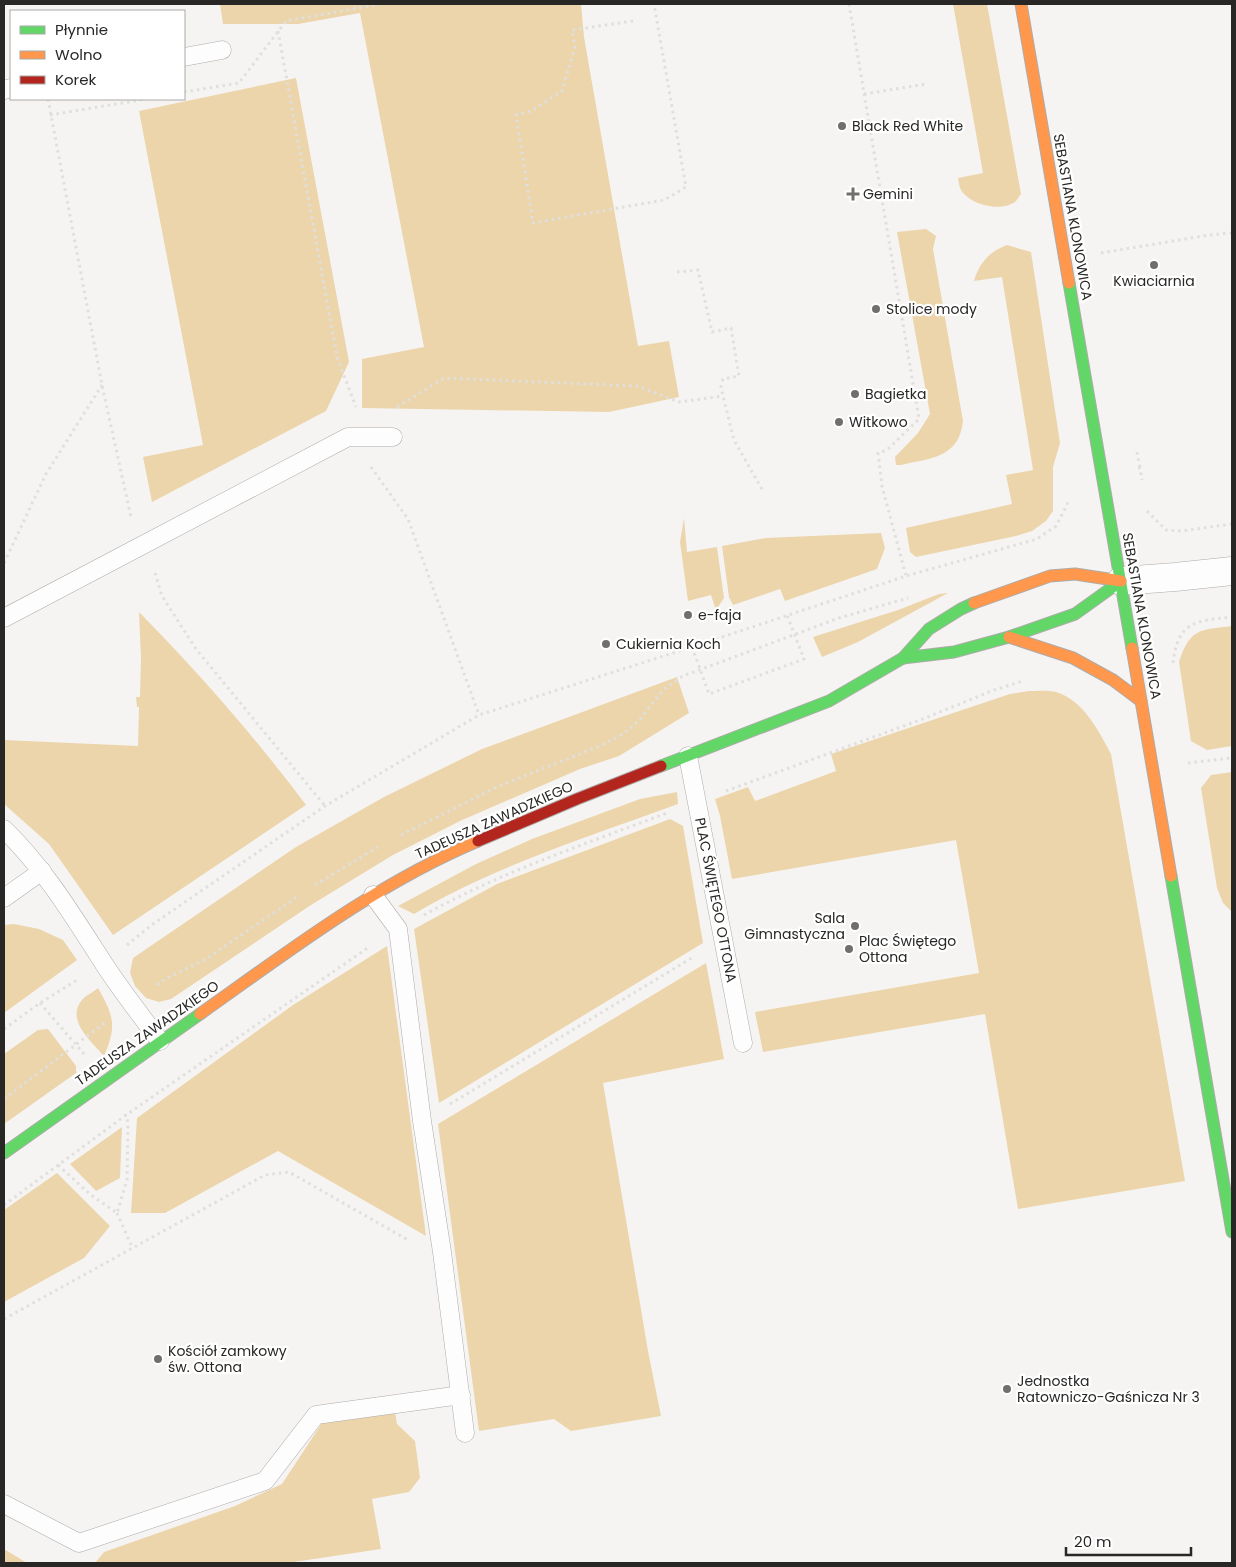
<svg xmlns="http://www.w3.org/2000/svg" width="1236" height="1567" font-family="Poppins,sans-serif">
<rect width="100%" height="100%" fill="#f6f4f2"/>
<g fill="#ecd5ab">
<path d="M220,4H581L584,37L638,346L669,341L679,397L609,412L362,408V359L424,347L360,13L298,24H223Z"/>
<path d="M953,4H987L1021,194C1019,196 1018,199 1016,201C1002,213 970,205 961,190C959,187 959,182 958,178L983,173Z"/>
<path d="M296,78L349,362L326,411L152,502L143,457L203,445L139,111Z"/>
<path d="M926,229L936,236L933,249L963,421C959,458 931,458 901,465H896L895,457L918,433L930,414L897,232Z"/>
<path d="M1007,245L1031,252L1060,443L1053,467V511L1046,521L1032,531L1016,536L916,557L910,552L906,528L1012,504L1006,475L1033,470L1002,277L974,281C979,263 990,251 1007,245Z"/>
<path d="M684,518L687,552L717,547L724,598L716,610L711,595L688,601L680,542Z"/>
<path d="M881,533L885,548L877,569L785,601L780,589L733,605L729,597L722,546L766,538Z"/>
<path d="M948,593L858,642L822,657L813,637L898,610L939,594Z"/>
<path d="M139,612C199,673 255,737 306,805L113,935L49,844L4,804V740L138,746L139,707H137L136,697H140L141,659Z"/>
<path d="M1232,626V746L1207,750L1191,741L1179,662C1190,628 1200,630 1232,626Z"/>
<path d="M677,677L689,713L619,756L580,769L460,821L393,855L311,905L171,999L159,1002L146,998L135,986L130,973L133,958L296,847L384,797L482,749Z"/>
<path d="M1029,691C1037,691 1048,690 1056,692C1083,700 1099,731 1111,754L1185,1181L1018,1209L985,1014L763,1052L755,1012L979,973L956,840L732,879L720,816L715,799L748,787L755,801L836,771L831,754L1010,694Z"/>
<path d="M1232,772V912L1223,903L1217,888L1201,788L1211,775Z"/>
<path d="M677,792L678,804C588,837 497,865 414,914L398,906L476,864L532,839L640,799Z"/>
<path d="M670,819L683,826L703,943L439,1103L414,929L497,884Z"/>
<path d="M14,924L39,929L63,940L77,960L4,1013V925Z"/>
<path d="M387,946L426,1236L278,1151L165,1213H131L137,1118L293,1005Z"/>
<path d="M706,963L724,1059L603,1083L648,1351L661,1416L571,1431L554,1419L479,1431L438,1124Z"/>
<path d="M98,988C114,1016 117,1026 104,1056C92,1042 65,1020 82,1000C86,995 94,992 98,988Z"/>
<path d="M48,1029L76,1066V1073L4,1124V1054L38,1030Z"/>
<path d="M122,1127L120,1178L96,1191L70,1164Z"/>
<path d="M57,1173L110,1226L84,1258L4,1302V1210Z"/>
<path d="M395,1412L397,1424L415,1441L420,1478L409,1492L372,1499L381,1549L287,1563H95L104,1552L235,1506L282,1484L324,1420Z"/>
<path d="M4,1549L27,1563H4Z"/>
</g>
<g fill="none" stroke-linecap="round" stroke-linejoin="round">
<defs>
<g id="lane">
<path d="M184,57L222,50"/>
<path d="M4,90L11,88"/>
<path d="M4,618L348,437H393"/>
<path d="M688,756L743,1043"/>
<path d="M4,829C45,869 73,916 104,964C121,990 141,1016 160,1041"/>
<path d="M373,895L398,929L422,1121L442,1252L465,1433"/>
<path d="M4,898L42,871"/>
<path d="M4,1504L79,1543L265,1481L316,1415L461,1395"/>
</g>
<path id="street" d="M1121,581L1175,577L1232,571"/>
<g id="fast">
<path d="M1069,283L1132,648"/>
<path d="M903,658L954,652L1009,637L1075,614L1121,581"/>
<path d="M661,766L829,701L903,658L929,629L961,609L974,603"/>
<path d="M1171,876L1232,1232"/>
<path d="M4,1153L200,1014"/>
</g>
<g id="slow">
<path d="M1021,4L1069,283"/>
<path d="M974,603L1050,576L1075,574L1121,581"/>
<path d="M1009,637L1073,658L1113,680L1141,701"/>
<path d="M1132,648L1171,876"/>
<path d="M200,1014C289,951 376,884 478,841"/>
</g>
<path id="jam" d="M478,841L577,799L661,766"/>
</defs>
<use href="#lane" stroke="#adacaa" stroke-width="19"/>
<use href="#street" stroke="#adacaa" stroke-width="29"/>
<use href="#fast" stroke="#adacaa" stroke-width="13"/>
<use href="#slow" stroke="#adacaa" stroke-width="13"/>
<use href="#jam" stroke="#adacaa" stroke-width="13"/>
<g stroke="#dfdfde" stroke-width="3" stroke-dasharray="2.5 4" stroke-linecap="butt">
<path d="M849,4L919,419L887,450L878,453L882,486L906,576"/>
<path d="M633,21L572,30L575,47L562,91L531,111L516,115L533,223L664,200L686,187L654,4"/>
<path d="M278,31L337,357L356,407"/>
<path d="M184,92L239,83L286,21L380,4"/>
<path d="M864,94L926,84"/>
<path d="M48,99L102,385L131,517"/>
<path d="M50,115L146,99"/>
<path d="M1101,253L1209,235L1232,233"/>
<path d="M677,272L698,270L712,332L731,328L739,376L723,379L721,387L723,396L734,440L763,491"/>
<path d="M397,407L444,378L637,386L679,402L723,396"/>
<path d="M1137,452L1140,468"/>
<path d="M371,467L408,519L479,715"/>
<path d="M1138,468H1140L1142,480"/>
<path d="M1147,511L1166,530L1181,531L1232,524"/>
<path d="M4,563L46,474L102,385"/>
<path d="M155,573L162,596L196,649L325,806"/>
<path d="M692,647L709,694L804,659L787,615"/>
<path d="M1173,663C1178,621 1195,621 1232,617"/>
<path d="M1188,763L1232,758"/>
<path d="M726,791L920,720L994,690L1023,681"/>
<path d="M401,835L499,786L600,746L621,735L631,728L640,719L664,689L683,676L839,618L908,598"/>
<path d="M315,885L378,847"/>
<path d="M424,915C501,872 585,844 667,813"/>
<path d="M127,945L153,924L325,806L479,715L692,647L906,576L1037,539L1056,526L1067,505L1068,500"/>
<path d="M157,985L165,979L206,959L297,897"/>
<path d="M40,1003L84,1054"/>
<path d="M4,1029L40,1003L77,980"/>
<path d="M4,1099L107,1021"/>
<path d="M450,1104L695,956"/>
<path d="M58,1165L91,1195L117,1213L127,1180L128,1122L125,1114"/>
<path d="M4,1205L126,1115L369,947"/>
<path d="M117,1213L132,1247"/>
<path d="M4,1319L265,1175L289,1172L408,1240"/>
</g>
<use href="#lane" stroke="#fefdfd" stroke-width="18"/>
<use href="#street" stroke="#fefdfd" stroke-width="28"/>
<use href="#fast" stroke="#63d668" stroke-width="11"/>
<use href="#slow" stroke="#ff974d" stroke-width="11"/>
<use href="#jam" stroke="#b3261e" stroke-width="11"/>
</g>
<g fill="#706f6d" stroke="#fff" stroke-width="2">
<circle cx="842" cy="126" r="5"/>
<path d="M850.5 186.5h5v5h5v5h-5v5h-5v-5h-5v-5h5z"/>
<circle cx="1154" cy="265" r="5"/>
<circle cx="876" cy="309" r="5"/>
<circle cx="855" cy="394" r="5"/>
<circle cx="839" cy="422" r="5"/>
<circle cx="688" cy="615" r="5"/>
<circle cx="606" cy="644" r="5"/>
<circle cx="855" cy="926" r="5"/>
<circle cx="849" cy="949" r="5"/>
<circle cx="158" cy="1359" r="5"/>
<circle cx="1007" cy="1389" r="5"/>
</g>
<g text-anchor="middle" stroke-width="4.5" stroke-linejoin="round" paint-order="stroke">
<g font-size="14" fill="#282725" stroke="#fff" text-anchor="start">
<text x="852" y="131">Black Red White</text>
<text x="863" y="199">Gemini</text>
<text x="1154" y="286" text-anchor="middle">Kwiaciarnia</text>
<text x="886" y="314">Stolice mody</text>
<text x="865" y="399">Bagietka</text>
<text x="849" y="427">Witkowo</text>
<text x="698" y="620">e-faja</text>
<text x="616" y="649">Cukiernia Koch</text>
<text x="845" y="923" text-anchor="end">Sala<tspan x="845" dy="16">Gimnastyczna</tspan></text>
<text x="859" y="946">Plac Świętego<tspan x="859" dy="16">Ottona</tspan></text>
<text x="168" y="1356">Kościół zamkowy<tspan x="168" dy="16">św. Ottona</tspan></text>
<text x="1017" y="1386">Jednostka<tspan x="1017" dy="16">Ratowniczo-Gaśnicza Nr 3</tspan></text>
</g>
<g font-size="14" fill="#282725" stroke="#fff">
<text transform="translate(1073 217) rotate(80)" y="5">SEBASTIANA KLONOWICA</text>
<text transform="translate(1142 616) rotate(80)" y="5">SEBASTIANA KLONOWICA</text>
<text transform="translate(494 820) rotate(-24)" y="5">TADEUSZA ZAWADZKIEGO</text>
<text transform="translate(716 900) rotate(79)" y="5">PLAC ŚWIĘTEGO OTTONA</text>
<text transform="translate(147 1033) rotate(-35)" y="5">TADEUSZA ZAWADZKIEGO</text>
</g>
</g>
<rect width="1236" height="1567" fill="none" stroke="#282725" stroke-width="10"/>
<rect x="10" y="10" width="175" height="90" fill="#ffffff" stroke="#a9a9a8"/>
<rect x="20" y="26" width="25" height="8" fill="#63d668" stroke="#a9a9a8"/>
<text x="55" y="35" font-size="15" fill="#282725">Płynnie</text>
<rect x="20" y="51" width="25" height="8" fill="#ff974d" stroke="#a9a9a8"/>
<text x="55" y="60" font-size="15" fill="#282725">Wolno</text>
<rect x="20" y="76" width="25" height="8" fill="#b3261e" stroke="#a9a9a8"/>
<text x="55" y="85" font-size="15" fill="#282725">Korek</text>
<path d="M1066 1547v8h125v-8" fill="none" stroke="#282725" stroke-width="2.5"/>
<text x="1074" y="1547" font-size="15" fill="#282725" stroke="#ffffff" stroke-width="4" paint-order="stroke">20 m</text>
</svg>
